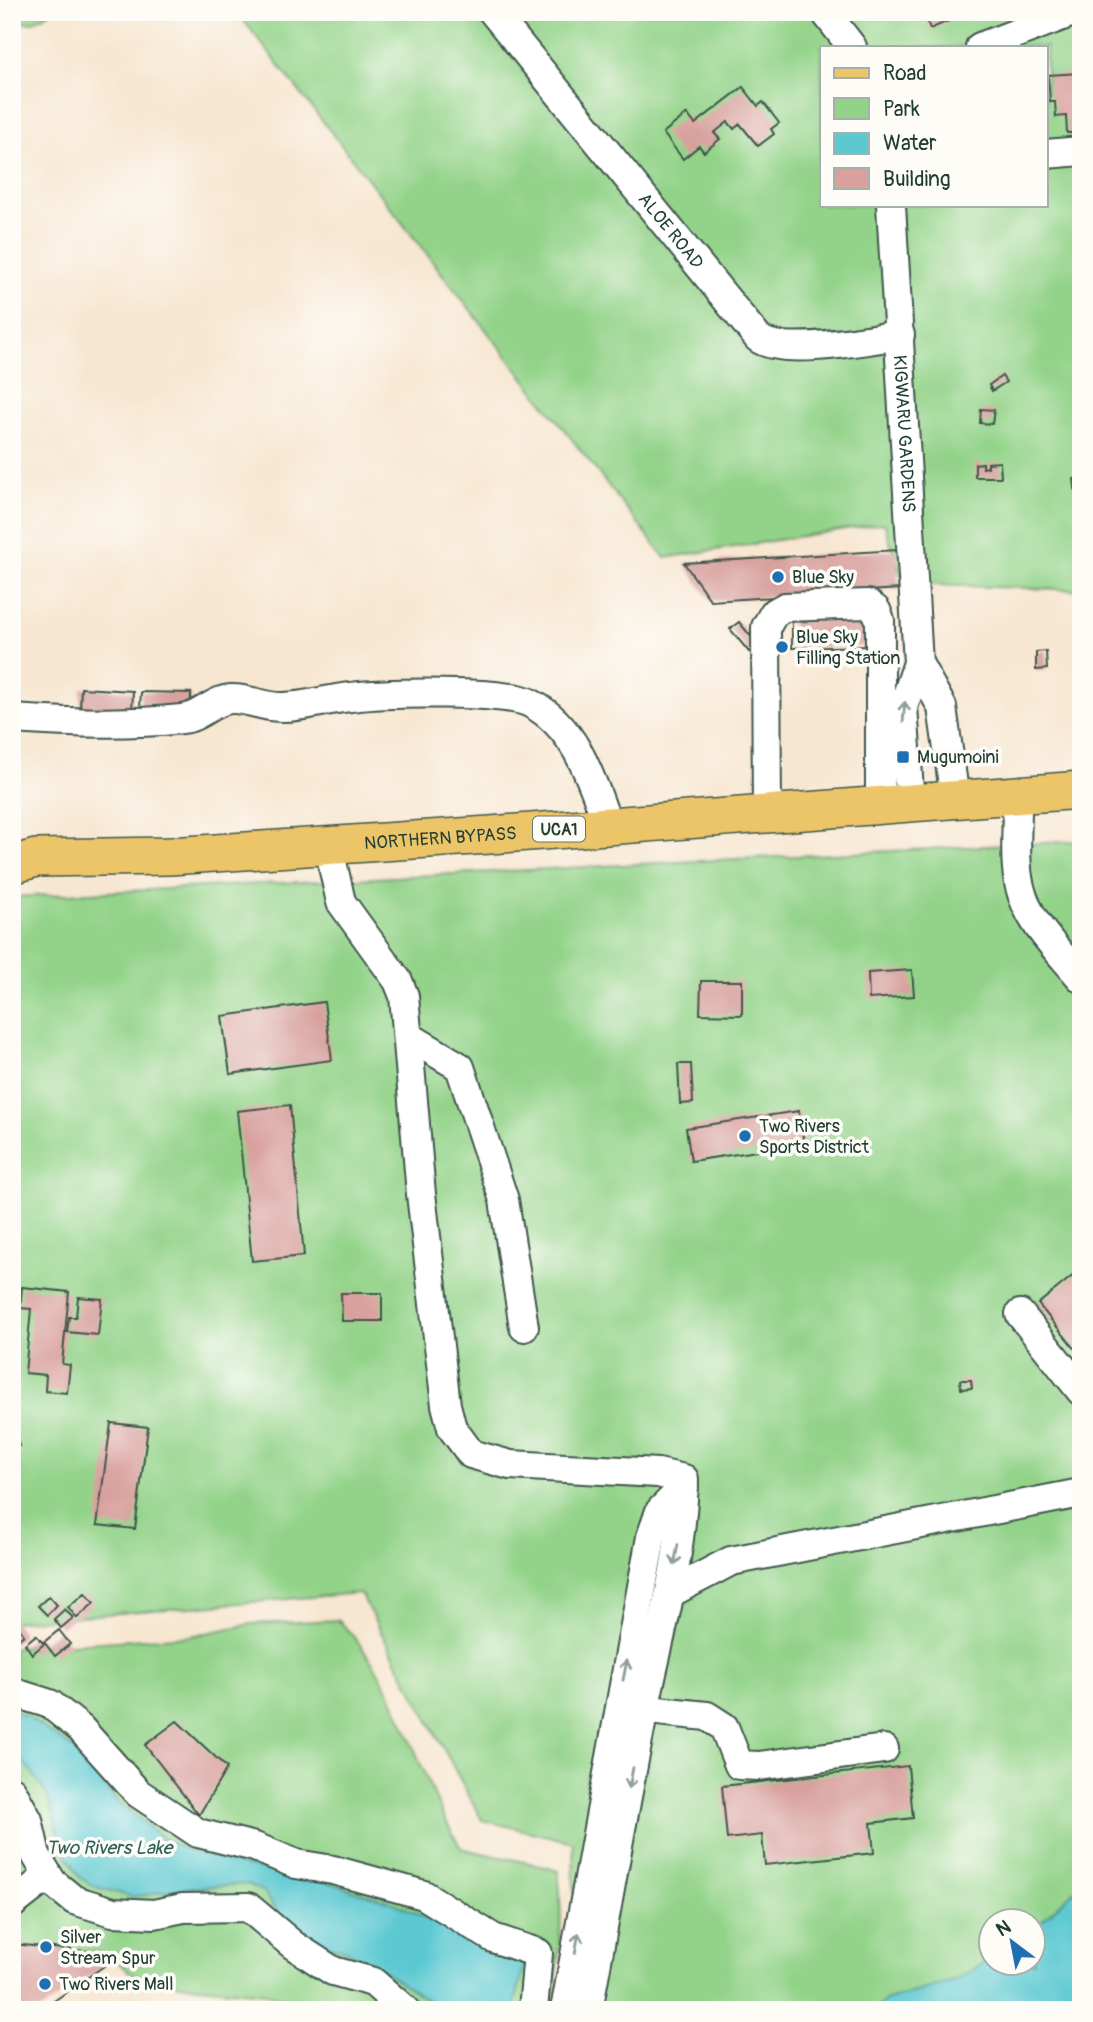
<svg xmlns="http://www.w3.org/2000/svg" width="1093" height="2022" font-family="Pangolin,sans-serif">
<rect width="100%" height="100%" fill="#fdfcf7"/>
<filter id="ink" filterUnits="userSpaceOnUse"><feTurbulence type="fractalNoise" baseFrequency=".0143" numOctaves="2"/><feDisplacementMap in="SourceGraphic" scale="14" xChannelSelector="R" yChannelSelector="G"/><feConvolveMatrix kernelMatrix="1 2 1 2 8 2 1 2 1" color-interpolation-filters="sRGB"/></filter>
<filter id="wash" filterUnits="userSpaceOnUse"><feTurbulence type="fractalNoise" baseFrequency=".00686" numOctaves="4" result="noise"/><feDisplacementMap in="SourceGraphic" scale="28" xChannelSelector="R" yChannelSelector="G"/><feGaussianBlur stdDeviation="1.57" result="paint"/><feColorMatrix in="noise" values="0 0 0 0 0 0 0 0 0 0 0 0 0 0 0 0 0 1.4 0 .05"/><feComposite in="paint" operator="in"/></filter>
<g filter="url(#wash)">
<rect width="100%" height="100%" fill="#f7e6d0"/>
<g fill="#93d389" stroke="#59885e" stroke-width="2" fill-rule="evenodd">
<path d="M12,12H51L33,22L12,24Z"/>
<path d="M237,12H1081V590L904,584L884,523L665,558ZM822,47H1046V205H822Z"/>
<path d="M1081,841V2010H576L573,1842L482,1820L360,1593L12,1622V897ZM992,1920H1034V1962H992Z"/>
<path d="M338,1620C400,1679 417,1777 461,1848C494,1857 526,1860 558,1871C564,1918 559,1964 551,2010H336L266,1993L198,1987L136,1976L105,1953L12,1944V1648L191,1636L251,1624Z"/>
</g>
<g fill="#5cc9d1" stroke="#3e8382" stroke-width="2">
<path d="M12,1711L25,1715L81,1754L115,1799L162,1838L190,1851L250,1867L321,1880L394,1903L525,1963L513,2010H442L385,1972L347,1950L324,1945L300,1931L280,1915L264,1892L248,1884L187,1888L132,1897L94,1886L81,1878L63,1849L48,1796L28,1767L12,1755Z"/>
<path d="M1074,1891L1081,1892V2003L1035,2010H874L887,2000L954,1981L991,1959L992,1962H1034V1928Z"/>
</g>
<g id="blocks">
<g fill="#d8a19e">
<path d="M924,12H969L930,29Z"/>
<path d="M1081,73V133H1067L1066,116L1056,117L1055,102H1050L1048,75Z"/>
<path d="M743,87L758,106L763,102L779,123L771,129L774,134L758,146L740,124L734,129L728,122L714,133L720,139L704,152L699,146L683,159L663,133L687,114L695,124Z"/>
<path d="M1002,376L1006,382L992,391L989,385Z"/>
<path d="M981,409L994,410L992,424L980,423Z"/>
<path d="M1000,462L1001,477H975V464L983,463V468L988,467V463Z"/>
<path d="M1081,478V521H1079L1074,479Z"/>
<path d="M897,550L899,589L711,601L684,563Z"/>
<path d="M868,613L869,646L792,648V615Z"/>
<path d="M739,622L758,645L749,652L730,629Z"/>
<path d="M1046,651L1047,669L1036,670V652Z"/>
<path d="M81,688L133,691L132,713L80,710Z"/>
<path d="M141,692L191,693V709L140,708Z"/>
<path d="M912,970L914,996L869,999L868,973Z"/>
<path d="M701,981H742V1015L700,1014Z"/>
<path d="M324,1002L332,1060L230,1074L222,1016Z"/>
<path d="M678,1064H691L693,1103L680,1104Z"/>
<path d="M290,1105L304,1256L252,1261L237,1111Z"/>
<path d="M799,1111L804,1144L691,1161L686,1128Z"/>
<path d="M1081,1269V1356L1038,1304Z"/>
<path d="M22,1287L69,1292L62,1364L70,1365L67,1393L45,1391L46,1375L25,1373L31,1309L20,1308Z"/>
<path d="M341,1293H382V1321H342Z"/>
<path d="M78,1297L102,1299L98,1335L67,1332L69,1317H76Z"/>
<path d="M960,1380H971L972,1388L961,1389Z"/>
<path d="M111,1423L148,1427L135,1529L97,1525Z"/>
<path d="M12,1425L19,1446L12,1447Z"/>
<path d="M85,1593L94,1603L77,1618L68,1607Z"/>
<path d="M49,1596L57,1605L47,1615L38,1606Z"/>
<path d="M65,1609L73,1618L61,1628L54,1619Z"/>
<path d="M12,1618L24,1635L12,1644Z"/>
<path d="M59,1630L70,1644L55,1656L44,1642Z"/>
<path d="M36,1635L44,1644L32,1654L25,1644Z"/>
<path d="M177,1721L227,1768L199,1815L145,1745Z"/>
<path d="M908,1766L913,1818L871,1823L874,1853L765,1865L762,1835L727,1839L722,1786Z"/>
<path d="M12,1944L105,1953L104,1966L41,2010H12Z"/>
</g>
</g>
</g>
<g filter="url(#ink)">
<use href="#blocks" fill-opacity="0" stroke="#3f564b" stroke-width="2"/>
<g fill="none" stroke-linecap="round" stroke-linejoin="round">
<defs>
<g id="minor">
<path id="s1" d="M493,12L758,338C782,357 869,339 900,335"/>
<path d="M825,12L852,47"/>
<path d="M980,47L1073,12"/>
<path d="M1046,154L1081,151"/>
<path id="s2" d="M891,205L918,663L942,707L955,799"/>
<path d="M12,719C68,723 126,725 182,719C199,718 213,700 231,699C247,698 266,708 283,707C306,707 328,699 351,697C382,693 506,690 530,703C576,726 592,781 608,825"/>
<path d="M1017,794C1018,821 1013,861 1020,887C1028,922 1058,950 1081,978"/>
<path d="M910,804L903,707L918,663"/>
<path d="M767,815L766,627L774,613L785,607L868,604L876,610L880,620V806"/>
<path d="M328,844L341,902L398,981L404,996L421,1194L446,1405L452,1428L471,1454L510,1465L658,1473L684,1479C682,1556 661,1630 645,1705C624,1806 607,1908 588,2010"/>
<path d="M408,1036L460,1067L504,1200L524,1327"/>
<path d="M1020,1314L1081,1391"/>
<path d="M670,1593L731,1561L1081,1493"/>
<path d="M12,1692L50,1704L81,1729L138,1793L198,1833L255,1847L296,1864L333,1870L424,1895L493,1938L538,1953L533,2010"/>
<path d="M628,1708L707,1716L724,1727L739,1765L759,1766L884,1749"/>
<path d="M12,1791L28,1820L36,1855L52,1882L74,1900L113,1912L154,1914L183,1908L248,1907L293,1945L333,1971L373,1982L405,2010"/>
<path d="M12,1904L48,1876"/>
<path d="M565,2010L651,1537L660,1511L684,1487"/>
</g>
<g id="major">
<path id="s3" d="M12,865L36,858L170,856L490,835L1081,790"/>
</g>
</defs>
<use href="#minor" stroke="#3f564b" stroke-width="32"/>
<use href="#major" stroke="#3f564b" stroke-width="40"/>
<use href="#minor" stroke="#fff" stroke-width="28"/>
<use href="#major" stroke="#edc569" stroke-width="37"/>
</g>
<defs><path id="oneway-shaft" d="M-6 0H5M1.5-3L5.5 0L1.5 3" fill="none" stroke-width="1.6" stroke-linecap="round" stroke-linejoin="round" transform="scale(1.75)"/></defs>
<g stroke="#8f9e9a">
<use href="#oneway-shaft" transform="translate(904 712) rotate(-85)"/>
<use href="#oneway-shaft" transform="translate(676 1555) rotate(100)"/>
<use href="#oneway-shaft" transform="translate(625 1670) rotate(-79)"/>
<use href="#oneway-shaft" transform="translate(631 1778) rotate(101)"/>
<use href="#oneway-shaft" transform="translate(577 1943) rotate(-80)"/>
</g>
</g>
<g fill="#1f6fb2" stroke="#fdfcf7" stroke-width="2.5">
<circle cx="778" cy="577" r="7"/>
<circle cx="782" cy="647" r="7"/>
<rect x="896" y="750" width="14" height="14" rx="3.5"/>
<circle cx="745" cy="1136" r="7"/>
<circle cx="46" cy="1947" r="7"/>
<circle cx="45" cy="1984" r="7"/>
</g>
<g text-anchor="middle" stroke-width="7" stroke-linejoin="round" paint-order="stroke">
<rect fill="#fdfcf7" stroke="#62766e" stroke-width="2" x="533" y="816.5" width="52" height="25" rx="5"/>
<g font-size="16" font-weight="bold" fill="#1f3d34">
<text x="559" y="835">UCA1</text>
</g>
<g font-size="18" fill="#1f3d34" stroke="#fdfcf7">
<text dy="6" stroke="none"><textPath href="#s1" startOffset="282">ALOE ROAD</textPath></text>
<text dy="6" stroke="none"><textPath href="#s2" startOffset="229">KIGWARU GARDENS</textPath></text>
<text dy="6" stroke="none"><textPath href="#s3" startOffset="430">NORTHERN BYPASS</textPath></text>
</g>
<g font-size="18" fill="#1f3d34" stroke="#fdfcf7" text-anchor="start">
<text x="792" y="583">Blue Sky</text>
<text x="796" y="643">Blue Sky<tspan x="796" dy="21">Filling Station</tspan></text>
<text x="917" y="763">Mugumoini</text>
<text x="759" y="1132">Two Rivers<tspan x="759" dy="21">Sports District</tspan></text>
<text x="60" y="1943">Silver<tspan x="60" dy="21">Stream Spur</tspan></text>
<text x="59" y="1990">Two Rivers Mall</text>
</g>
<g font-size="19" font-style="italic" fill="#2e605b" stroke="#fdfcf7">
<text x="109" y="1854">Two Rivers Lake</text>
</g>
</g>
<rect width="1093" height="2022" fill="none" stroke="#fdfcf7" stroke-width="42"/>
<rect x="820" y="46" width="228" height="161" fill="#fdfcf7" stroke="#a4b0a9" stroke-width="2"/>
<rect x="834" y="68" width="35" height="10" fill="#edc569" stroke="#a4b0a9" stroke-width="2"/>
<text x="883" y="80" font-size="21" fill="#1f3d34">Road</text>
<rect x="834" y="98" width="35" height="21" fill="#93d389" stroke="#a4b0a9" stroke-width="2"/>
<text x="883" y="116" font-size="21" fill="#1f3d34">Park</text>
<rect x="834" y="133" width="35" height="21" fill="#5cc9d1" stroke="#a4b0a9" stroke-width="2"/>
<text x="883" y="150" font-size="21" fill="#1f3d34">Water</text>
<rect x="834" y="168" width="35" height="21" fill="#d8a19e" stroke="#a4b0a9" stroke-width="2"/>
<text x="883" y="186" font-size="21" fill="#1f3d34">Building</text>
<g transform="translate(1012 1942) rotate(328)"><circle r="33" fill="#fdfcf7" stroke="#a4b0a9" stroke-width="2"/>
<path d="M0-5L12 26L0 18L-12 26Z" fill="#1f6fb2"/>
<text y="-10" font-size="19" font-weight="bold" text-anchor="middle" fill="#1f3d34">N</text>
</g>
</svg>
